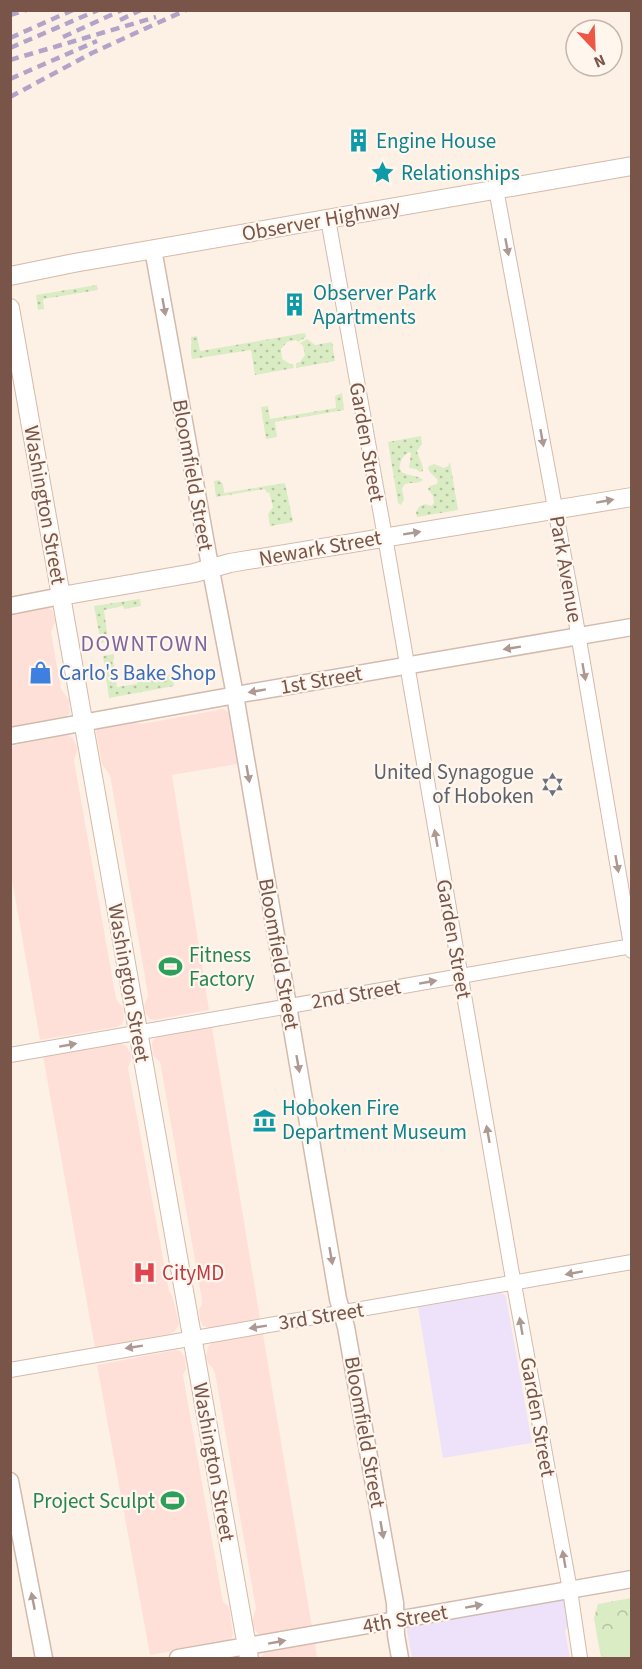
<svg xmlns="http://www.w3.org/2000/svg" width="642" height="1669" font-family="'Source Sans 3',sans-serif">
<defs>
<pattern id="grass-dots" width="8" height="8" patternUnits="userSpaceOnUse" patternTransform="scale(1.5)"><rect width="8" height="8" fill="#d9ecc3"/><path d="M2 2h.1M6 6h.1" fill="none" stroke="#b5c2a0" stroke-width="1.8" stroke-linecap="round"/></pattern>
<pattern id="forest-crowns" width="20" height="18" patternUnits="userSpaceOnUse" patternTransform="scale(1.5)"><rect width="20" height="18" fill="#d9ecc3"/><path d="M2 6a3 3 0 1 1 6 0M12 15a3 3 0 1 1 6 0" fill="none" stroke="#b5c2a0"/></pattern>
</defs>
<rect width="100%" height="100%" fill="#fdf1e6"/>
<g fill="#fee0d9">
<path d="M45,606L52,610L54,616L55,622L51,632L61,689L69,700L70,713L63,720L11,730V612Z"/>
<path d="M223,709L228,712L237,764L172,775L209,1010L154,1020L150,1019L146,1014L144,1006L148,996L147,989L110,775L102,764L96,732L98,728L133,722L142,724Z"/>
<path d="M67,735L73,738L77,747V752L74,760L116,999L123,1008L124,1018L122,1024L117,1027L40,1040L11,874V746Z"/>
<path d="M212,1027L260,1319L211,1328L203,1326L200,1320L199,1309L202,1304V1300L160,1062L153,1055L152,1044L153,1040L160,1036Z"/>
<path d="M119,1043L126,1046L131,1054V1060L128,1068L169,1291L173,1298L179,1324L175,1331L169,1334L95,1348L43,1056Z"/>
<path d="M263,1334L312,1627L264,1636L257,1633L254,1628L252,1621L256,1609L215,1373L213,1369L208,1363L206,1356L208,1347L212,1343Z"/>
<path d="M176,1350L180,1351L185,1357L186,1368L183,1375L223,1602L229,1607L233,1634L231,1640L220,1643L150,1655L97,1365Z"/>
<path d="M315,1642L317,1658H260L266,1651Z"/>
</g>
<g fill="#eee2fa">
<path d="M500,1293L504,1294L506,1297L532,1443L443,1458L418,1307Z"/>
<path d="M564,1598L569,1625L565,1631L570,1658H412L407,1631L408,1626Z"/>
</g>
<g fill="url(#grass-dots)">
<path d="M97,285L98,290L43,299L44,309L38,310L36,295Z"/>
<path d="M305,333L306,337L298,342L296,340L287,342L281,349L282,359L290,364H293L294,368L255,375L251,350L192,359C190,351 192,345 191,337L197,336L200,351Z"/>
<path d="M307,339L315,345L332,342L335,361L296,368V363L300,362L305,355L303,346L300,343Z"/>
<path d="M342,393L344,410L275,422L277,437L266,439L261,407L268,406L270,419L336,408L335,396Z"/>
<path d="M421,436L422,444L417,451C418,458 424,464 423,471L420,472L416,469L409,468L411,453L409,452C404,455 402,458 400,464C397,478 416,473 423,480C418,485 410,481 404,485L402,489L404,499L401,505L398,503L388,442Z"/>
<path d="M450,462L458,510L417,517L416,512L419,507L425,504L431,506L434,503L433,496L428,489L430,486L437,484L438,480L429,471L428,467L434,464L444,468L448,466Z"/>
<path d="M219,480L223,484L224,493L285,483L293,522L270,526L268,514L273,507L269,492L267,493L265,489L216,497L214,481Z"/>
<path d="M140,599L141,606L124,609L123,606L104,610L108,640H111V641L101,643L94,606Z"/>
<path d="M114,654V659L113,660L117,687L137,684V681L172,675L174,686L109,698L103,656Z"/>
</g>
<path fill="url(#forest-crowns)" d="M631,1598V1658H601L594,1618L598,1604Z"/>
<path fill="#d9ecc3" d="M627,1631L631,1634V1658H603L598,1637Z"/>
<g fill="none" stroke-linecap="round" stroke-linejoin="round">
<defs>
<g id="minor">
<path d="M496,189L575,616L632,951"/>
<path d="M328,219L388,554L511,1268L570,1590L580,1658"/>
<path d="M10,1055L632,946"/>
<path d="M10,1370L632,1262"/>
</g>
<g id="tertiary">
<path d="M153,249L208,555L235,695L338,1299L346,1327L395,1603L396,1635L400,1658"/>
<path d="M10,606L61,596"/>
<path d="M10,736L247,693L632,627"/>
<path d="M10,1481L44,1658"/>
<path d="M178,1658L632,1579"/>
</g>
<g id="secondary">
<path d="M10,276L74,263L632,166"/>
<path d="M10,308L249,1658"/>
<path d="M61,596L194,573L230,563L632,497"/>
</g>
</defs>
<use href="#minor" stroke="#d2baae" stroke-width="16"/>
<use href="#tertiary" stroke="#d2baae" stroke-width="19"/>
<use href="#secondary" stroke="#d5b9ab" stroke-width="20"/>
<use href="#minor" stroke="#fff" stroke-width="14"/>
<use href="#tertiary" stroke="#fff" stroke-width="16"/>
<use href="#secondary" stroke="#fff" stroke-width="18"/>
<g stroke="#b3a3c8" stroke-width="4.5" stroke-dasharray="9 6" stroke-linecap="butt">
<path d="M10,15L26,10"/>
<path d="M120,20L141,10"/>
<path d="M63,37L122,10"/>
<path d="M10,38L73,10"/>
<path d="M10,48L98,10"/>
<path d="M10,60L156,17"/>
<path d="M10,79L97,41"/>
<path d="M10,97L92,53L186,10"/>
</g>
</g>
<defs><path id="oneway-solid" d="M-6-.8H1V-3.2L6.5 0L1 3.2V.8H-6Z" transform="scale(1.5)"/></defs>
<g fill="#ae9892">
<use href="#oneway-solid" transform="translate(507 247) rotate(79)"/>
<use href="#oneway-solid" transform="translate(164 307) rotate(80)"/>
<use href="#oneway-solid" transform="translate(542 438) rotate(80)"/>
<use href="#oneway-solid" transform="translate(605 501) rotate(-10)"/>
<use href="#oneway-solid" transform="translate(412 533) rotate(-9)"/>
<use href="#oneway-solid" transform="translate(512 648) rotate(171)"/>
<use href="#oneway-solid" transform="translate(584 672) rotate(80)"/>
<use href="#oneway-solid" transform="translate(257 691) rotate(170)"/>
<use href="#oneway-solid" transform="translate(248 774) rotate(80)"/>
<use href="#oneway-solid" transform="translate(436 838) rotate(-100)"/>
<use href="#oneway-solid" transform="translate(617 864) rotate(80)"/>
<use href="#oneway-solid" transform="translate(428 982) rotate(-10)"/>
<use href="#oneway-solid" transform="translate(68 1045) rotate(-10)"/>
<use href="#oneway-solid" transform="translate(298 1064) rotate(80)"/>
<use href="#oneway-solid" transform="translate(488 1134) rotate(-100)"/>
<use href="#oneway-solid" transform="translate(331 1256) rotate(80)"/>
<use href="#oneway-solid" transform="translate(574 1273) rotate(170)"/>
<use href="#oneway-solid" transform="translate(521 1326) rotate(-100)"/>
<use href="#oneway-solid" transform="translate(258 1327) rotate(171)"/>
<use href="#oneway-solid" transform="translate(134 1347) rotate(171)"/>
<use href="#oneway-solid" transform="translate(382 1530) rotate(80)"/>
<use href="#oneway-solid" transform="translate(564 1559) rotate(-100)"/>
<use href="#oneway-solid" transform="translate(33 1601) rotate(-101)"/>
<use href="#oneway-solid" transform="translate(474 1606) rotate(-10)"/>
<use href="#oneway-solid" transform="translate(277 1642) rotate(-10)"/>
</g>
<defs>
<symbol id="building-bare" viewBox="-9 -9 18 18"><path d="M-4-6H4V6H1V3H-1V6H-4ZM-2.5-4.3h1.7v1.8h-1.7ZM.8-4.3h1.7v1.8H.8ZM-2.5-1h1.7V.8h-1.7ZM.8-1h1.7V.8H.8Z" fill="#0f9aa8" stroke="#fff6ed" stroke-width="2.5" paint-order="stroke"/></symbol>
<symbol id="sight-bare" viewBox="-9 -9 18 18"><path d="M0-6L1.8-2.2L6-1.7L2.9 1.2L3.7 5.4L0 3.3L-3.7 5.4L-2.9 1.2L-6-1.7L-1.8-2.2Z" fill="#0f9aa8" stroke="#fff6ed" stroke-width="2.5" paint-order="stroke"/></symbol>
<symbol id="shop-bare" viewBox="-9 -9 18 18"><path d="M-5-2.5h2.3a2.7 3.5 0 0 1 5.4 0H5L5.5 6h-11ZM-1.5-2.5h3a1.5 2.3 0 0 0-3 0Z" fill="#3f7fe0" stroke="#fff6ed" stroke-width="2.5" paint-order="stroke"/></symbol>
<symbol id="synagogue-bare" viewBox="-9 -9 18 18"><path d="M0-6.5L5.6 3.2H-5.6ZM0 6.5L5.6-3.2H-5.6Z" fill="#6b7280" stroke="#fff6ed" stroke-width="2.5" paint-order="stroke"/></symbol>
<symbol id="stadium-bare" viewBox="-9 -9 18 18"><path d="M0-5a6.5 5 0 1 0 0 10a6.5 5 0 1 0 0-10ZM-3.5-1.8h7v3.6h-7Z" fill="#2e9e5b" stroke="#fff6ed" stroke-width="2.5" paint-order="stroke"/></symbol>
<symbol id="museum-bare" viewBox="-9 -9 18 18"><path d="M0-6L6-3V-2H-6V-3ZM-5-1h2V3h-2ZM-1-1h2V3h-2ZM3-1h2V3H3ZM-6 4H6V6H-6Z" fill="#0f9aa8" stroke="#fff6ed" stroke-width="2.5" paint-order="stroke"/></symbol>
<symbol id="hospital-bare" viewBox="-9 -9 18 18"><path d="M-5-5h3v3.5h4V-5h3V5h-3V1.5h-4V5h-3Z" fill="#e0444e" stroke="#fff6ed" stroke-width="2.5" paint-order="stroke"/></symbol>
</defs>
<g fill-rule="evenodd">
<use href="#building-bare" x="342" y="124" width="33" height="33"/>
<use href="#sight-bare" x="366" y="156" width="33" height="33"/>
<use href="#building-bare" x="278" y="288" width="33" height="33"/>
<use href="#shop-bare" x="24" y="656" width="33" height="33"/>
<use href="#synagogue-bare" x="536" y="768" width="33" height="33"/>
<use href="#stadium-bare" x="154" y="950" width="33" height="33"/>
<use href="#museum-bare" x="248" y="1104" width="33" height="33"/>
<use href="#hospital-bare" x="128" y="1256" width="33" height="33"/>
<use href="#stadium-bare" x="156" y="1484" width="33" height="33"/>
</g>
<g text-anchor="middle" stroke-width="4.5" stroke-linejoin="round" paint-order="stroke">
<g font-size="21" fill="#0d838f" stroke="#fff6ed" text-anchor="start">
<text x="376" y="148">Engine House</text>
<text x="401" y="180">Relationships</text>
<text x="313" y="300">Observer Park<tspan x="313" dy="24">Apartments</tspan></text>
<text x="282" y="1115">Hoboken Fire<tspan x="282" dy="24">Department Museum</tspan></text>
</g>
<g font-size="21" fill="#785449" stroke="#fff6ed">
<text transform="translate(321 220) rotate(-10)" y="7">Observer Highway</text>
<text transform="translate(367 442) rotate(80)" y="7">Garden Street</text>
<text transform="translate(193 475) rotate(80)" y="7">Bloomfield Street</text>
<text transform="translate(45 505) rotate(80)" y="7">Washington Street</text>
<text transform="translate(320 548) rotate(-10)" y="7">Newark Street</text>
<text transform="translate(566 569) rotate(80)" y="7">Park Avenue</text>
<text transform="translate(321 680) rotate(-10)" y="7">1st Street</text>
<text transform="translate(454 939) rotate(80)" y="7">Garden Street</text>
<text transform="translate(279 954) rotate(80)" y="7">Bloomfield Street</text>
<text transform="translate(129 983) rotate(80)" y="7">Washington Street</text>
<text transform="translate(356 994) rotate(-10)" y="7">2nd Street</text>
<text transform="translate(321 1316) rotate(-9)" y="7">3rd Street</text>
<text transform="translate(538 1417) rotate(80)" y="7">Garden Street</text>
<text transform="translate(365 1432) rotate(80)" y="7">Bloomfield Street</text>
<text transform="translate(214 1462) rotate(80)" y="7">Washington Street</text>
<text transform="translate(405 1619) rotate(-10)" y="7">4th Street</text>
</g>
<g font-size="21" fill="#366cbe" stroke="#fff6ed" text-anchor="start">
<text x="59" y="680">Carlo's Bake Shop</text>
</g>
<g font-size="21" fill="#5b616d" stroke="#fff6ed" text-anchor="end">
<text x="534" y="779">United Synagogue<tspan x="534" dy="24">of Hoboken</tspan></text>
</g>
<g font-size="21" fill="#27864d" stroke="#fff6ed" text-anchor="start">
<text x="189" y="962">Fitness<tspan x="189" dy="24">Factory</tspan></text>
<text x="155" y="1508" text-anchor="end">Project Sculpt</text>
</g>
<g font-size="21" fill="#be3a42" stroke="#fff6ed" text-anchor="start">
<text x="162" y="1280">CityMD</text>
</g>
<g font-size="22" letter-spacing="1.5" fill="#82659c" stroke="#fff6ed">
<text x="145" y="651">DOWNTOWN</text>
</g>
</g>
<rect width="642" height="1669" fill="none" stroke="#785449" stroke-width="24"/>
<g transform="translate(594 48) rotate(157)"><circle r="28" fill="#fff6ed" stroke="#c9b5ab" stroke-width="1.5"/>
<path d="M0-4.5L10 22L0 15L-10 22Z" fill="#ec5746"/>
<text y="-9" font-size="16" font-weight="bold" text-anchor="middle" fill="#785449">N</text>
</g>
</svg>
